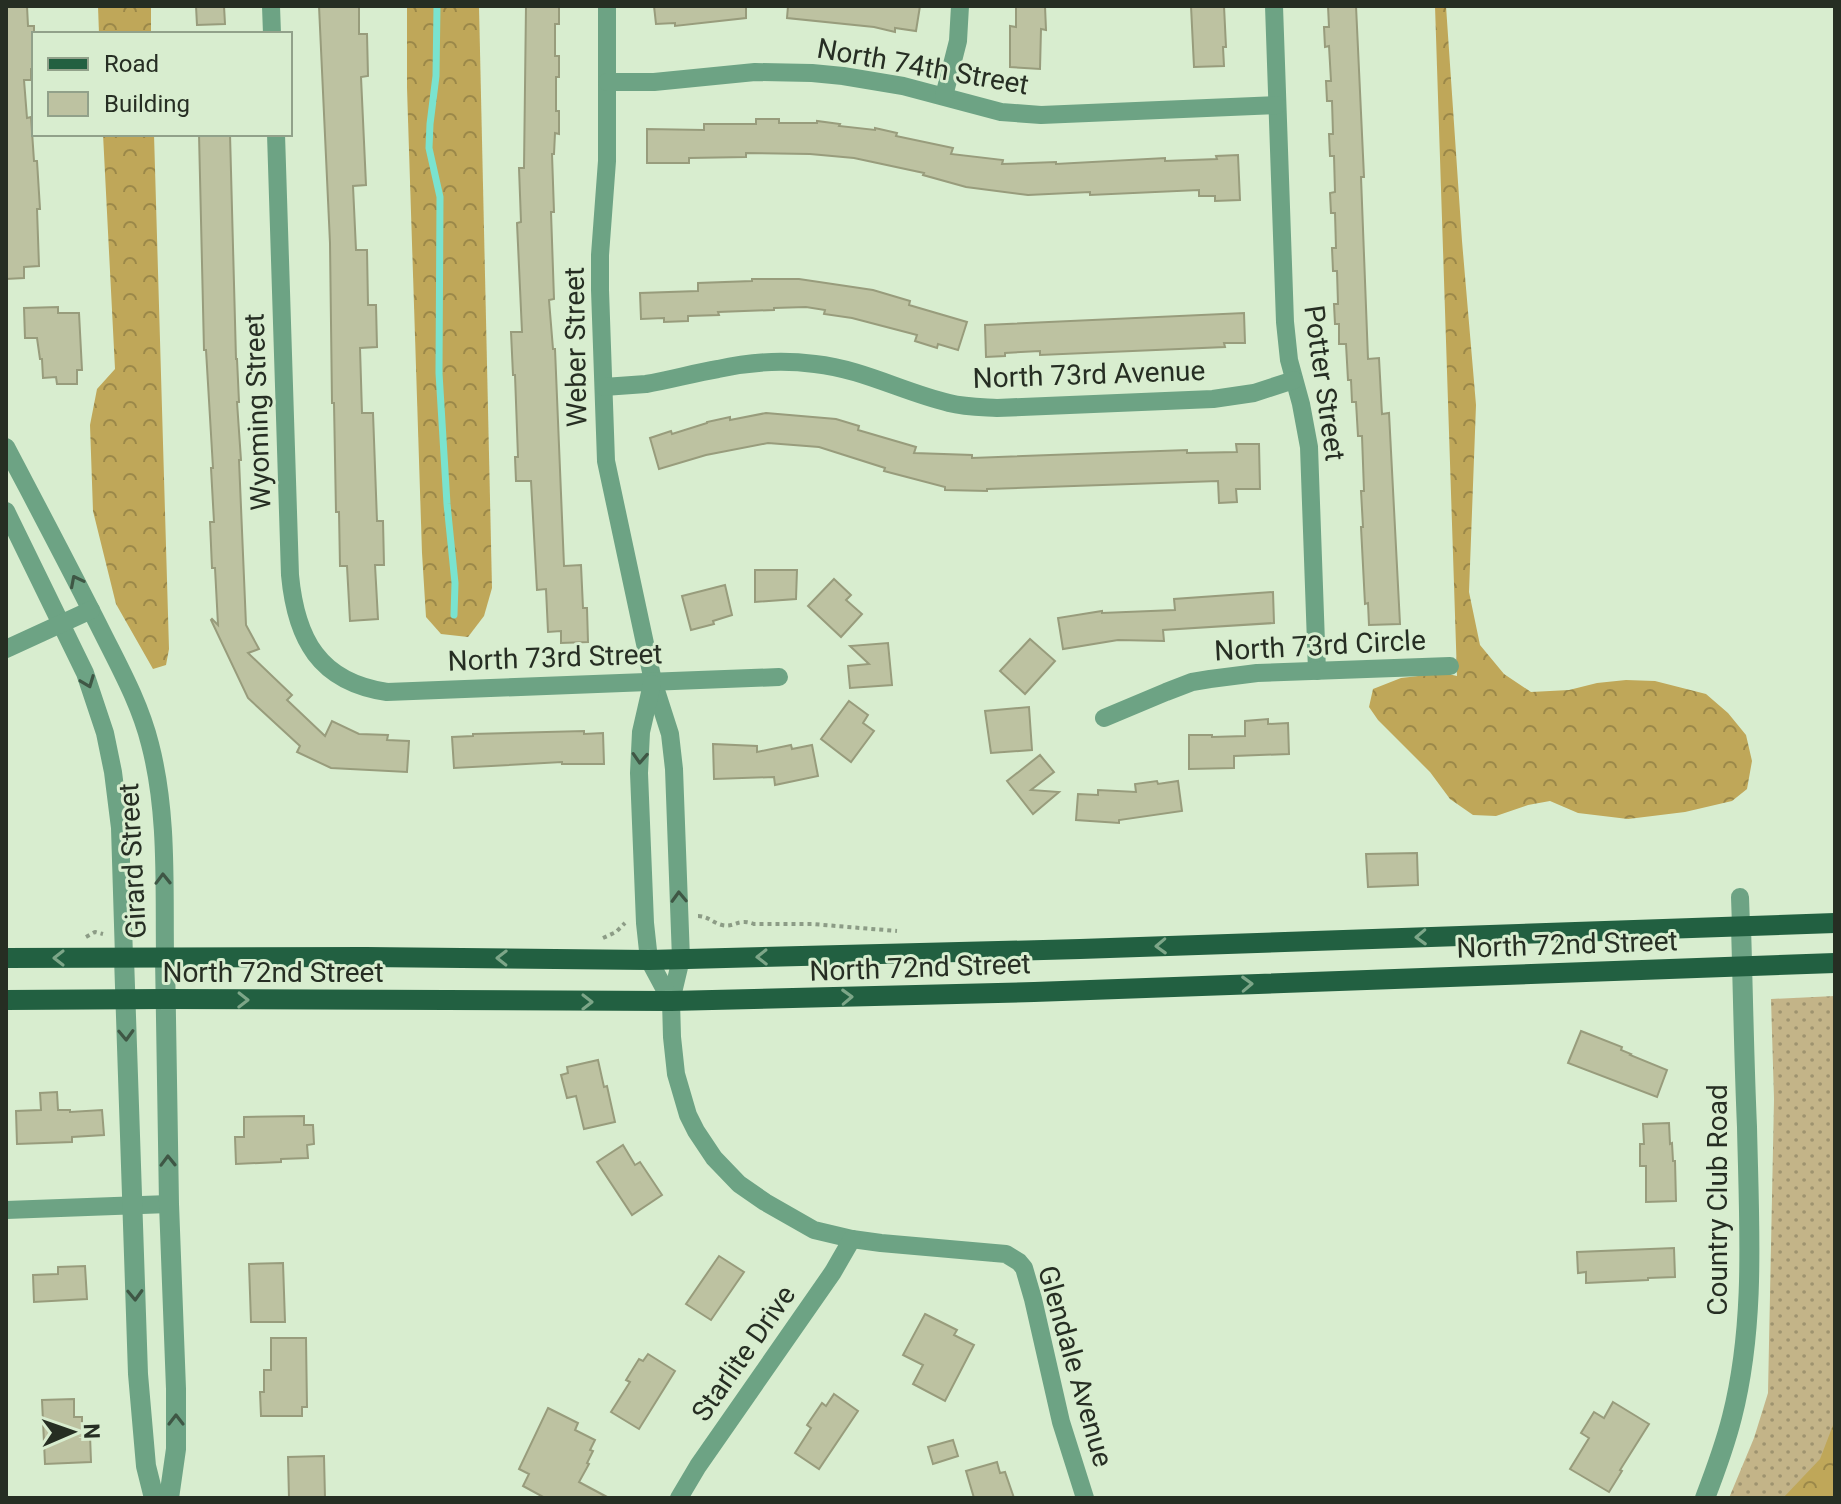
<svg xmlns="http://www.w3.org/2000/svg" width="1841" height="1504" font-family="Roboto,sans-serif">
<defs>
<pattern id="grass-dots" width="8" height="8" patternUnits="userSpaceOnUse" patternTransform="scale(2)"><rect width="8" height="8" fill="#c3b488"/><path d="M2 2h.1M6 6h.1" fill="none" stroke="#9e936f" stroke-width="1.8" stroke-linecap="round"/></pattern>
<pattern id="forest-crowns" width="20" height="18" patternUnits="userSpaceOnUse" patternTransform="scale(2)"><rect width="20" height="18" fill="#bfa759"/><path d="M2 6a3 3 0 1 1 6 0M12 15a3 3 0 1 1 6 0" fill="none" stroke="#9b8849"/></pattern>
</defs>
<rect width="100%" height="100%" fill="#d8edcf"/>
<path fill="url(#grass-dots)" d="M1835,996V1498H1729L1754,1438L1768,1393L1774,1099L1771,999Z"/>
<g fill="url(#forest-crowns)">
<path d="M98,6H151V34H99Z"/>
<path d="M407,6H479L492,588L484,616L468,637L441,634L426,617L422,553L407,88Z"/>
<path d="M1435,6H1446L1462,241L1476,405L1469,592L1480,645L1504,674L1531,692L1569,690L1597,683L1626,680L1655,681L1706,694L1728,713L1746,735L1752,761L1747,789L1732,801L1685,812L1628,819L1578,813L1550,801L1528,805L1496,816L1473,815L1450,799L1430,772L1378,720L1369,707L1373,689L1401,678L1444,673L1457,676Z"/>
<path d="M103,134H154L169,649L166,665L153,669L116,604L93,511L90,425L97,389L115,369Z"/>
<path d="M1835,1420V1498H1783L1820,1459Z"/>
</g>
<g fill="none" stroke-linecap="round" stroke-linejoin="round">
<path stroke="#7ae3cf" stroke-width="7" d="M437,6L436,76L430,124L429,148L440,197L439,373L447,504L455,583L454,615"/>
</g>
<g fill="#bdc2a1" stroke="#989c7c" stroke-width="2">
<path d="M6,6H27L28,26H34V68L31,69V80H24L27,118L31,117L34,161H37L40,209H37L39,266L24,267V278L6,279Z"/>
<path d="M196,6H224L225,24L197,25Z"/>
<path d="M319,6H359V34H367L368,76L361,77L366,185L353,186L356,250H367L368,305H376L377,347L360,348L362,413H373L377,521H383L384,565H375L378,619L350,621L347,566H340L339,512H336L334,403H332L330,243Z"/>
<path d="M526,6H559V24H555V56H559V77H556V111H559V134L555,133L554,154H552L554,212H551L554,299L549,300L553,349H555L564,566L581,565L583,608H587L588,642L561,643V631L548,632L546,589L537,590L531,481H516L515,457H518L515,375H513L511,332H522L517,223L521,222L519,168H524Z"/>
<path d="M654,6H746V18L675,26V23L656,24Z"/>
<path d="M788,6H920L916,31L895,28V32L874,27L787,18Z"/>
<path d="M1016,6H1045L1046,30L1041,29L1040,69L1010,67V26L1016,27Z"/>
<path d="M1191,6H1224L1226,47H1223L1224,66L1194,67Z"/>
<path d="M1328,6H1356L1364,177H1361L1368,359L1379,358L1382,414L1389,413L1400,624L1369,625L1368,603L1365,604L1361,527H1363L1361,491H1364L1362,436H1358L1356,402H1352L1351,380H1348L1346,344H1339V324H1335L1334,304H1338L1337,271H1333L1332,248H1336L1335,213H1331L1330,193L1335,192L1334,156H1330L1329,134H1333L1332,101H1327L1326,81H1331L1329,46L1325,47L1324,27H1329Z"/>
<path d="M756,119H779V123H817V121L840,124L839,126L875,130V128L897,133L896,136L953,148L951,154L1003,160L1002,164L1056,162V164L1165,158V161L1217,159L1216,156L1238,155L1240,200L1215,201V196H1199V190L1090,195V192L1028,195L966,187L923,175L924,173L854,158L810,154L746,153V157L689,158V163H647V129L704,130V124H756Z"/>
<path d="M199,134H230L236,359H237L239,402H237L241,460H239L246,625L259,649L248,653L292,695L287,700L325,736L332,721L359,734L388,735L387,740L409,741L407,772L331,768L297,752L300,746L248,698L211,620L212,619L218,625L215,568H212L210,522H214L211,468H213L206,350H204Z"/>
<path d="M752,279H799L873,290L910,301L909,305L967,322L958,350L938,344L937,348L915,341L917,335L852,318L824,314L825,310L806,307L774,308V310L718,312L719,315L688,316V321L664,322V318L641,319L640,293L698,291V283L752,281Z"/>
<path d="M58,307V313H79L82,370H77V384H57L56,377L43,378L42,359H40L37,338H25L24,308Z"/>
<path d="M1244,313L1245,343H1224L1225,347L1040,355V351L1005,353V356L986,357L985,325Z"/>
<path d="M766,413L836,419L859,426L858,430L916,447L914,453L972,455V458L1187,450V453L1237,452L1236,444H1259L1260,489H1236L1237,502L1219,503L1218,481L987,489V491L945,490V487L884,471L885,468L819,447L768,443L706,455L659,469L650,438L671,431L672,434L707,423V422L730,417V420Z"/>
<path d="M755,570H797L796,599L755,602Z"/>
<path d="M834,579L851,595L846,600L862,614L841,637L808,606Z"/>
<path d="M725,585L732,615L713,621L714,624L691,630L682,596Z"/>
<path d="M1273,592L1274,623L1163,630L1164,641L1118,640L1063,649L1058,618L1102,611V613L1175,610L1174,599Z"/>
<path d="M1030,639L1055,661L1025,694L1000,671Z"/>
<path d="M888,643L892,685L850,688L848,666L869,664L850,646Z"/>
<path d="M849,701L868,715L863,723L874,731L851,762L821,739Z"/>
<path d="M1029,707L1032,750L991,753L985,711Z"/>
<path d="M1268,719V724L1288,723L1289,754L1234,756V768L1189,769V735H1212V737L1245,736V721Z"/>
<path d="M584,731V734L603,733L604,764H562V762L454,768L452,737L473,736V734Z"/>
<path d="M713,744L757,746V752L791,745L792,749L812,745L818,776L775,785L774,777L714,779Z"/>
<path d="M1040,755L1054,772L1031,790L1059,792L1033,814L1007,781Z"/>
<path d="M1157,781L1158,784L1178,781L1182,811L1119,820V823L1076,820L1078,794L1098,795V790L1136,792L1135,784Z"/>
<path d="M1417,853L1418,885L1368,887L1366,854Z"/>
<path d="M1581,1031L1622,1047L1621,1050L1631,1054L1630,1055L1667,1070L1657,1097L1568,1063Z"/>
<path d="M598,1060L604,1087L607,1086L615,1122L584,1129L576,1096L567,1098L561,1075L568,1073L567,1067Z"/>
<path d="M57,1092L58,1110H70V1112L102,1110L104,1135L72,1137V1142L17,1144L16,1111L41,1110L40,1093Z"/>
<path d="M304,1116V1125H313L314,1144L307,1145L308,1158L281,1159V1162L236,1164L235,1137H244V1117Z"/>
<path d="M1669,1123L1670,1144L1672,1143L1673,1161H1675L1676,1201L1646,1202V1166H1640V1144H1644L1643,1124Z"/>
<path d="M623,1145L635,1165L640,1162L662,1195L632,1215L597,1162Z"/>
<path d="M1674,1248L1675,1277L1648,1278V1280L1586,1283V1272L1578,1273L1577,1252Z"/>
<path d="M719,1256L744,1272L711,1320L686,1304Z"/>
<path d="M283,1263L285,1322H251L249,1264Z"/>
<path d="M85,1266L87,1299L34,1302L33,1275L58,1274V1267Z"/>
<path d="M925,1314L957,1330L954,1335L974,1345L945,1401L913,1384L923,1365L903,1355Z"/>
<path d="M271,1338H306L307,1407H302V1416H261L260,1392H264V1370H271Z"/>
<path d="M648,1354L675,1371L639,1429L611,1412L630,1382L626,1380L639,1359L643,1361Z"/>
<path d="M834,1394L858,1411L819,1469L795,1453L811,1428L807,1425L822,1403L826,1406Z"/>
<path d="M74,1399V1417H82V1435H90L91,1462L45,1464L42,1400Z"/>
<path d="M1613,1402L1649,1424L1620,1470L1622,1471L1609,1492L1570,1469L1589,1438L1581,1433L1594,1412L1604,1418Z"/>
<path d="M548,1408L578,1423L575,1430L595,1440L590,1450L593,1451L587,1463L589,1464L579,1482L609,1498H545L523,1486L529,1474L519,1469Z"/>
<path d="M953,1440L958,1456L933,1464L928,1447Z"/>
<path d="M324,1456L325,1498H289L288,1457Z"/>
<path d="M997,1462L1000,1473L1005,1472L1014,1498H974L966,1471Z"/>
</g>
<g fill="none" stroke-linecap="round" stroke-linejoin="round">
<g stroke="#8c9c86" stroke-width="4" stroke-dasharray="4 4" stroke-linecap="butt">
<path d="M698,916C708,916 713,923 722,925C735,928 737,918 754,924H812L897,931"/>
<path d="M86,937L95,932L103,934"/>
<path d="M603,938L616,932L625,923"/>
</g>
<g stroke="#6da384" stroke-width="18">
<path d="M271,6L272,34"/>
<path d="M607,6V161L600,255V290L606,461L653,681L670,734L674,769L681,959L671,1001L672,1037L676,1074L688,1115L696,1131L714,1158L739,1184L765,1202L814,1230L852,1239L881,1243L1006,1254L1019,1262L1024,1268L1033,1299L1061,1422L1085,1498"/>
<path d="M1274,6L1285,322L1289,360L1301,404L1309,447L1317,671"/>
<path d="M607,82H654L755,72L812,73L843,76L903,86L1001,112L1041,115L1277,105"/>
<path d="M944,96L958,41L960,6"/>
<path d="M276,134L290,575C296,639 319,682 387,692L779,677"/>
<path d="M604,387C618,386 632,385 646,384C670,380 694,373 718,369C749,362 783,360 815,364C862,369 903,392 949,403C965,407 981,407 997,408L1213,399L1254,393L1294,380"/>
<path d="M6,447C38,508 71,570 102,632C120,668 140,704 150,744C168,813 164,886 165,957"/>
<path d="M6,511L85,673L105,733L113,772L120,828L124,957"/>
<path d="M6,649L91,610"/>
<path d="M652,684L641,732L639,773L645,923L649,960L671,1001"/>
<path d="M1104,718L1166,692L1192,682L1210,679L1257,673L1450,666"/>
<path d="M1740,897L1741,926"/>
<path d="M6,1210L169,1204"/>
<path d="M679,1498L698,1466L833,1272L852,1239"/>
</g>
<g stroke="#6da384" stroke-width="20">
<path d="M124,957L138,1374L146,1466L154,1498"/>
<path d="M165,957L169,1204L176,1389V1449L169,1498"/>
<path d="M1705,1498C1715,1472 1725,1445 1732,1417C1756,1323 1749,1223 1747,1127C1744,1060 1743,993 1741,926"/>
</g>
<g stroke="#226041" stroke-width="20">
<path d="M6,958L366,957L649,960L1080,949L1835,923"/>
<path d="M6,1000L165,999L671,1001L1034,992L1835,963"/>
</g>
</g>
<defs><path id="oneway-chevron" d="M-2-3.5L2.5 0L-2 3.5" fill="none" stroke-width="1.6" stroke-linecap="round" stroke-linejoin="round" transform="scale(2)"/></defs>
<g stroke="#3f5745">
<use href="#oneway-chevron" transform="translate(76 581) rotate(-117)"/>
<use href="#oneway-chevron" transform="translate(88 682) rotate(69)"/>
<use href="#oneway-chevron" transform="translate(640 758) rotate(93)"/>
<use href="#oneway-chevron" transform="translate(163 879) rotate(-91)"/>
<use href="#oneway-chevron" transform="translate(679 897) rotate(-92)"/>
<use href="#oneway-chevron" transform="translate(126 1035) rotate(88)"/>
<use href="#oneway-chevron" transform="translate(168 1161) rotate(-91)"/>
<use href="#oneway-chevron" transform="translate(135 1295) rotate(88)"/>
<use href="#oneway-chevron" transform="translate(176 1420) rotate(-90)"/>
</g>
<g stroke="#7da688">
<use href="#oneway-chevron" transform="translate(1421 937) rotate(178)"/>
<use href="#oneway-chevron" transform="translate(1161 946) rotate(178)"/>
<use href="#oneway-chevron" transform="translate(762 957) rotate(179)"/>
<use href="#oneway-chevron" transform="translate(59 958) rotate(180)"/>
<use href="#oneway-chevron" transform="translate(502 958) rotate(-179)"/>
<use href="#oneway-chevron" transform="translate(1247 984) rotate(-2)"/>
<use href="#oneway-chevron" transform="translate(847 997) rotate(-2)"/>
<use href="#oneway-chevron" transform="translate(243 1000) rotate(1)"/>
<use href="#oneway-chevron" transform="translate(587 1002)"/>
</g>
<g text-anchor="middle" stroke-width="6" stroke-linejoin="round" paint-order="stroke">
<g font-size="28" fill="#262e23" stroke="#d8edcf">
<text transform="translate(923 66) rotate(10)" y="10">North 74th Street</text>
<text transform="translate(575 347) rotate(-91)" y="10">Weber Street</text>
<text transform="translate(1089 374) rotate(-2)" y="10">North 73rd Avenue</text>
<text transform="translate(1325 383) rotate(82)" y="10">Potter Street</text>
<text transform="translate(257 412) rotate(-92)" y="10">Wyoming Street</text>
<text transform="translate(1320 645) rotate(-3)" y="10">North 73rd Circle</text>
<text transform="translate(555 657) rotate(-2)" y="10">North 73rd Street</text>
<text transform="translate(132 861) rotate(-93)" y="10">Girard Street</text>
<text transform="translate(1567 944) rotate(-2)" y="10">North 72nd Street</text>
<text transform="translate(920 967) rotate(-2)" y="10">North 72nd Street</text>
<text x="273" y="982">North 72nd Street</text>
<text transform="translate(1717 1200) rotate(-90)" y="10">Country Club Road</text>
<text transform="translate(743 1353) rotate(-55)" y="10">Starlite Drive</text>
<text transform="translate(1076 1366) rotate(74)" y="10">Glendale Avenue</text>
</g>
</g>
<rect width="1841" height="1504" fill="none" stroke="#262e23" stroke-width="16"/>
<rect x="32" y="32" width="260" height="104" fill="#d8edcf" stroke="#91a18a" stroke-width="2"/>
<rect x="48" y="58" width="40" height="12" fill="#226041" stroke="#91a18a" stroke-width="2"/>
<text x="104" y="72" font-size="24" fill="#262e23">Road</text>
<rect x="48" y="92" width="40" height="24" fill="#bdc2a1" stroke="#91a18a" stroke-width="2"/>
<text x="104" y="112" font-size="24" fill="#262e23">Building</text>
<g transform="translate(72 1432) rotate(88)" stroke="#d8edcf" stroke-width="6" paint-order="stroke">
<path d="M0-6L14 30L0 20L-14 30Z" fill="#262e23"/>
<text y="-12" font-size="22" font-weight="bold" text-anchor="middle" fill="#262e23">N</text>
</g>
</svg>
